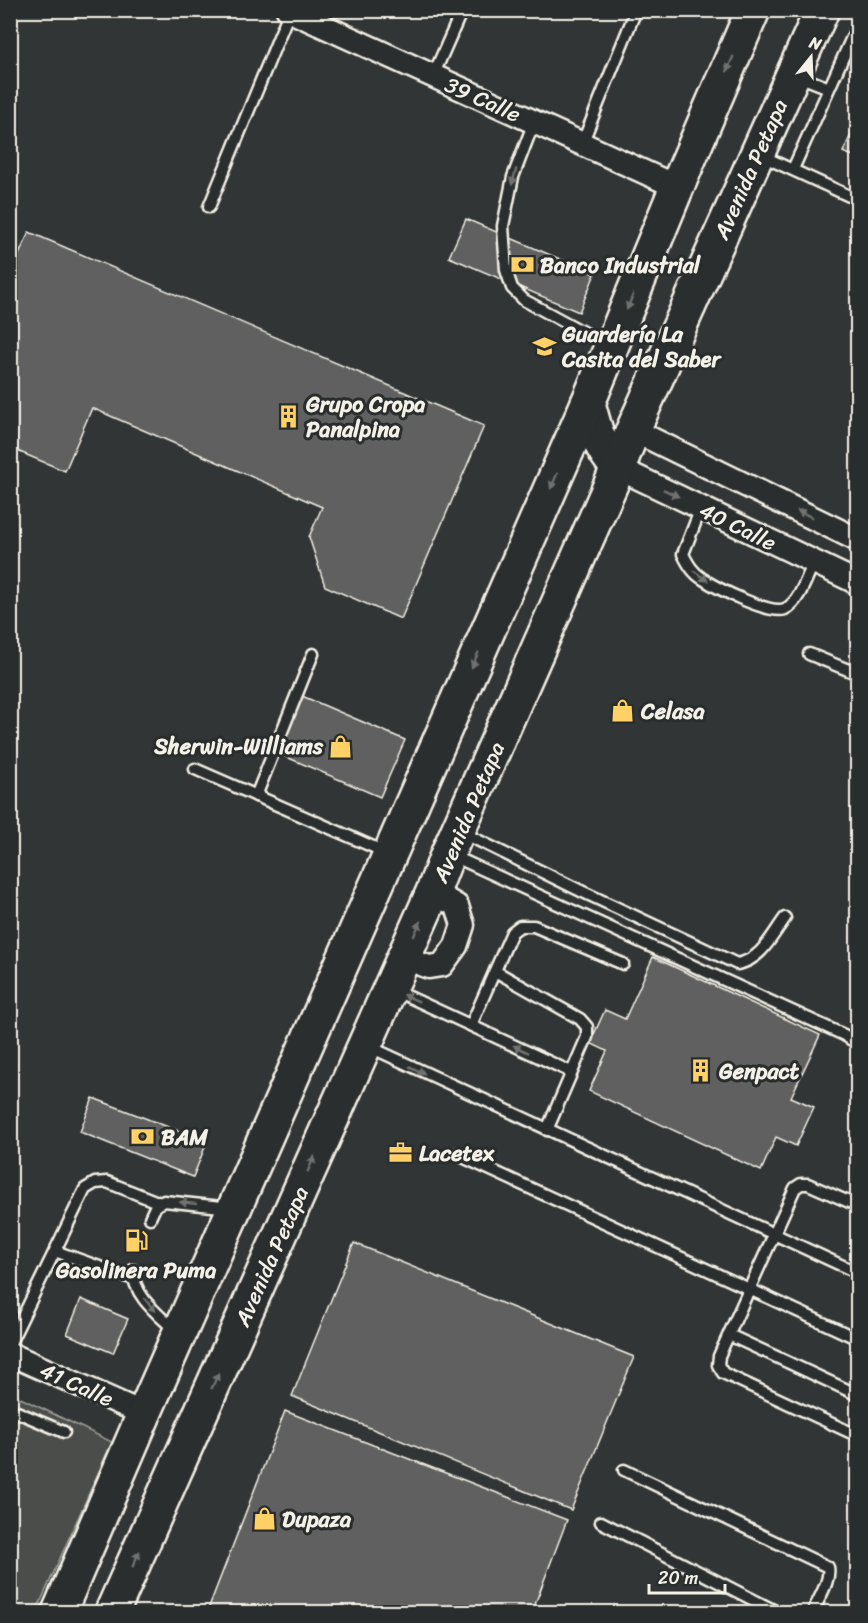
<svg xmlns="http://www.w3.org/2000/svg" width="868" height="1623" font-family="Sriracha,sans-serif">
<rect width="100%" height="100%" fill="#323535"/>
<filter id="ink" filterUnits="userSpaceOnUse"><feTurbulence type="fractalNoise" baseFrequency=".0167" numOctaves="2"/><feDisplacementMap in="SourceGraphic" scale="12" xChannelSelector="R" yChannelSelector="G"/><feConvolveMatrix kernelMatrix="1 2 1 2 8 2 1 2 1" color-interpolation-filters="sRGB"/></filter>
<g filter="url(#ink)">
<path fill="#4b4d4c" stroke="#a09f9a" stroke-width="1.5" d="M10,1393L112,1442L36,1612H11Z"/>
<g fill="#5f605f" stroke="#f4f1e8" stroke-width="1.5">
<path d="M858,119V158L843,152Z"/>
<path d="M466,219L595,274L579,312L449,257Z"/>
<path d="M29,232L484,426L401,619L325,586L309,537L322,507L92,408L65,471L10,448V275Z"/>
<path d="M302,696L405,740L380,797L277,753Z"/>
<path d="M653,957L820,1035L791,1097L814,1107L796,1146L776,1137L761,1171L589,1091L607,1051L590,1043L605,1010L625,1019Z"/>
<path d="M93,1098L207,1142L193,1177L80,1132Z"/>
<path d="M354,1243L634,1357L571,1510L292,1396Z"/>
<path d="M81,1299L128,1319L113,1353L67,1334Z"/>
<path d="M285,1411L567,1520L532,1612H207Z"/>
</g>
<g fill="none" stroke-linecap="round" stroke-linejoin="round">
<defs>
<g id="lane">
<path d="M796,75L829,88"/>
<path d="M433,76L462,10"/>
<path d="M534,122L513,177L503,226L506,270L512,288L524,300L581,331L609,344"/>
<path d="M582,144L636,10"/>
<path d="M760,155L858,200"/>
<path d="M793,169L858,24"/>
<path d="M209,207L290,10"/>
<path d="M701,508L683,554C688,564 693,573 703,579C716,588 770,615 785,609C800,602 807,576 814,562"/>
<path d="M809,654L858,674"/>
<path d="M195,769L387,853"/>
<path d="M256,796L313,654"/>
<path d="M461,832L581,891L737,964C761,960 771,937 785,918"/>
<path d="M451,855L844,1035L858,1044"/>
<path d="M495,971L580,1019L587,1027V1037L547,1130"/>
<path d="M392,989L571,1072"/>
<path d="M471,1025L512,932L520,926H534L623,964"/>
<path d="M368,1046L858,1273"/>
<path d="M456,1154L858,1339"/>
<path d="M858,1206L808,1184H801L795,1188L719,1356L718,1365L723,1373L858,1436"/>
<path d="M150,1218L156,1205L164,1201L231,1208"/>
<path d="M55,1251L133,1279"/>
<path d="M133,1270C133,1296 158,1314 176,1331"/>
<path d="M729,1335L858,1395"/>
<path d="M10,1343L85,1189L95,1183L107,1182L160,1203"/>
<path d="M10,1409L64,1432"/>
<path d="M624,1470L828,1567C831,1581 818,1599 813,1612"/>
<path d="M601,1522L777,1612"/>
</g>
<g id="street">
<path d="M288,10L677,187"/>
<path d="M633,430L858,540"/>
<path d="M618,468L858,583"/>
<path d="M404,958L429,967L442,965L456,946L463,925L457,906L433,892"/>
<path d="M10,1354L144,1414"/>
</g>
<g id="primary">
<path d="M588,403C595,430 599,447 618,468"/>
<path d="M59,1612L144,1414L588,403L677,187L753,10"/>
<path d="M112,1612L433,892L448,853L618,468L633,430L822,10"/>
</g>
</defs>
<use href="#lane" stroke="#f4f1e8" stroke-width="15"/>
<use href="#street" stroke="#f4f1e8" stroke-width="27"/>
<use href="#primary" stroke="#f4f1e8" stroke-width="38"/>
<use href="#lane" stroke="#2a2d2e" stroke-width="10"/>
<use href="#street" stroke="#2a2d2e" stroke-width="22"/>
<use href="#primary" stroke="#2a2d2e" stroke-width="33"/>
</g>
<defs><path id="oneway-solid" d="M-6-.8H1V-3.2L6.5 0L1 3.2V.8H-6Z" transform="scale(1.5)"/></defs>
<g fill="#71726f">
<use href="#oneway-solid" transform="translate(730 64) rotate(113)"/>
<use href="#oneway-solid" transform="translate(514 177) rotate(106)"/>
<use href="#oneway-solid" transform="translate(630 302) rotate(112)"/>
<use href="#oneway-solid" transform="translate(554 481) rotate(114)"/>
<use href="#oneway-solid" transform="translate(671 493) rotate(26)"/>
<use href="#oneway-solid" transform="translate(805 514) rotate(-154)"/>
<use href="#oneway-solid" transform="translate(701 576) rotate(37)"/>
<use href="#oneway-solid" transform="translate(475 660) rotate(114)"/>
<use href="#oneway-solid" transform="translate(417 929) rotate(-66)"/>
<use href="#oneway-solid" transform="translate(411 998) rotate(-156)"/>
<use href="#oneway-solid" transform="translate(521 1049) rotate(-155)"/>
<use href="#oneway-solid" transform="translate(417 1070) rotate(26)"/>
<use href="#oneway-solid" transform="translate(311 1164) rotate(-66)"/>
<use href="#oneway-solid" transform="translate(188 1203) rotate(-174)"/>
<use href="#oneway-solid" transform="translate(150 1305) rotate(49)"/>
<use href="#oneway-solid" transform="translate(215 1381) rotate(-66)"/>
<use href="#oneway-solid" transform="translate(136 1559) rotate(-66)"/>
</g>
</g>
<defs>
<symbol id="bank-bare" viewBox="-9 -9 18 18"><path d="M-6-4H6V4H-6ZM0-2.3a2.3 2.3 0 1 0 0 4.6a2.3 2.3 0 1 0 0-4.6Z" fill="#ffd166" stroke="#2a2d2e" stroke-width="2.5" paint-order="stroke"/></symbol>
<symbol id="school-bare" viewBox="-9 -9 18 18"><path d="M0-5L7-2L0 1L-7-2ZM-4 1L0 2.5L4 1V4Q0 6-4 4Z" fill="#ffd166" stroke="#2a2d2e" stroke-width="2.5" paint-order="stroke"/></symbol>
<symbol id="building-bare" viewBox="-9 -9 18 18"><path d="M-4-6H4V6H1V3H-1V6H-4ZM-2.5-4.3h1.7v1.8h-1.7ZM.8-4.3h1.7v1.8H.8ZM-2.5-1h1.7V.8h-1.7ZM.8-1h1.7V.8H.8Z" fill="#ffd166" stroke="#2a2d2e" stroke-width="2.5" paint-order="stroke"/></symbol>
<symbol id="shop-bare" viewBox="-9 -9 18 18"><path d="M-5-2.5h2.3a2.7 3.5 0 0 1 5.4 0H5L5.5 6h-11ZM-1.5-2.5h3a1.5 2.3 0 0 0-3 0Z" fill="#ffd166" stroke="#2a2d2e" stroke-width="2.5" paint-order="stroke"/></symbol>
<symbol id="office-bare" viewBox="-9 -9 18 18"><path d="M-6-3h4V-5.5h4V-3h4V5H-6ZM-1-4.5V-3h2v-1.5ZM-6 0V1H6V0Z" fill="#ffd166" stroke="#2a2d2e" stroke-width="2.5" paint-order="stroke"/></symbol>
<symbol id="fuel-bare" viewBox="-9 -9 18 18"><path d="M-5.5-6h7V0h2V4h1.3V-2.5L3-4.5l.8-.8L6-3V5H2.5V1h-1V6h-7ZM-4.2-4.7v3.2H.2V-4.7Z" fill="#ffd166" stroke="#2a2d2e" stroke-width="2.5" paint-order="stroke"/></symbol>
</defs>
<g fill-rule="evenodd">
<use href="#bank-bare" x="506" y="248" width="33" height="33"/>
<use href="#school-bare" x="528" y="330" width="33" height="33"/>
<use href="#building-bare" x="272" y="400" width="33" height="33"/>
<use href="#shop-bare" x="606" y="694" width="33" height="33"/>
<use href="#shop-bare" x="324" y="730" width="33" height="33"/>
<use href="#building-bare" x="684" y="1054" width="33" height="33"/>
<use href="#bank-bare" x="126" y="1120" width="33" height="33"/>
<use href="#office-bare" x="384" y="1136" width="33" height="33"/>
<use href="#fuel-bare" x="120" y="1224" width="33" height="33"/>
<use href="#shop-bare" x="248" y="1502" width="33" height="33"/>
</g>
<g text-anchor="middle" stroke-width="6" stroke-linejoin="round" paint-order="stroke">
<g font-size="22" fill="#f4f1e8" stroke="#2a2d2e">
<text transform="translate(483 99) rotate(24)" y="8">39 Calle</text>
<text transform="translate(750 169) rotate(-66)" y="8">Avenida Petapa</text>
<text transform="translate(738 526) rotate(26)" y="8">40 Calle</text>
<text transform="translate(468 812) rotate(-67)" y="8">Avenida Petapa</text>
<text transform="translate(271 1256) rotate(-66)" y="8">Avenida Petapa</text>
<text transform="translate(77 1384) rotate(24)" y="8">41 Calle</text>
</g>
<g font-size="22" font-weight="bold" fill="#f4f1e8" stroke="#2a2d2e" text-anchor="start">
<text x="540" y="273">Banco Industrial</text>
<text x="562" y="342">Guardería La<tspan x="562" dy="25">Casita del Saber</tspan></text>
<text x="306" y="412">Grupo Cropa<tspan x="306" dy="25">Panalpina</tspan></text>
<text x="641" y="719">Celasa</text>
<text x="323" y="754" text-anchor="end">Sherwin-Williams</text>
<text x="719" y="1079">Genpact</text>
<text x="161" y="1145">BAM</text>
<text x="419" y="1161">Lacetex</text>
<text x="136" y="1278" text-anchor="middle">Gasolinera Puma</text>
<text x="282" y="1527">Dupaza</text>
</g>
</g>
<rect width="868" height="1623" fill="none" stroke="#2a2d2e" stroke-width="36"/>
<rect x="18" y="18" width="832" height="1587" fill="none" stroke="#f4f1e8" stroke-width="2" filter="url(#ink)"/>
<g transform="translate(811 57) rotate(18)" stroke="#2a2d2e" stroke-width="4.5" paint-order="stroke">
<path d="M0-4.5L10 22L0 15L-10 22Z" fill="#f4f1e8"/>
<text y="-9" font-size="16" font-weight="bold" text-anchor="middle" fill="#f4f1e8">N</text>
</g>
<path d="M649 1584v9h76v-9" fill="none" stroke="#f4f1e8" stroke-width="3"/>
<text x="658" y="1584" font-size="18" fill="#f4f1e8" stroke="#2a2d2e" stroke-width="4.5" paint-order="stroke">20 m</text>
</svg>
